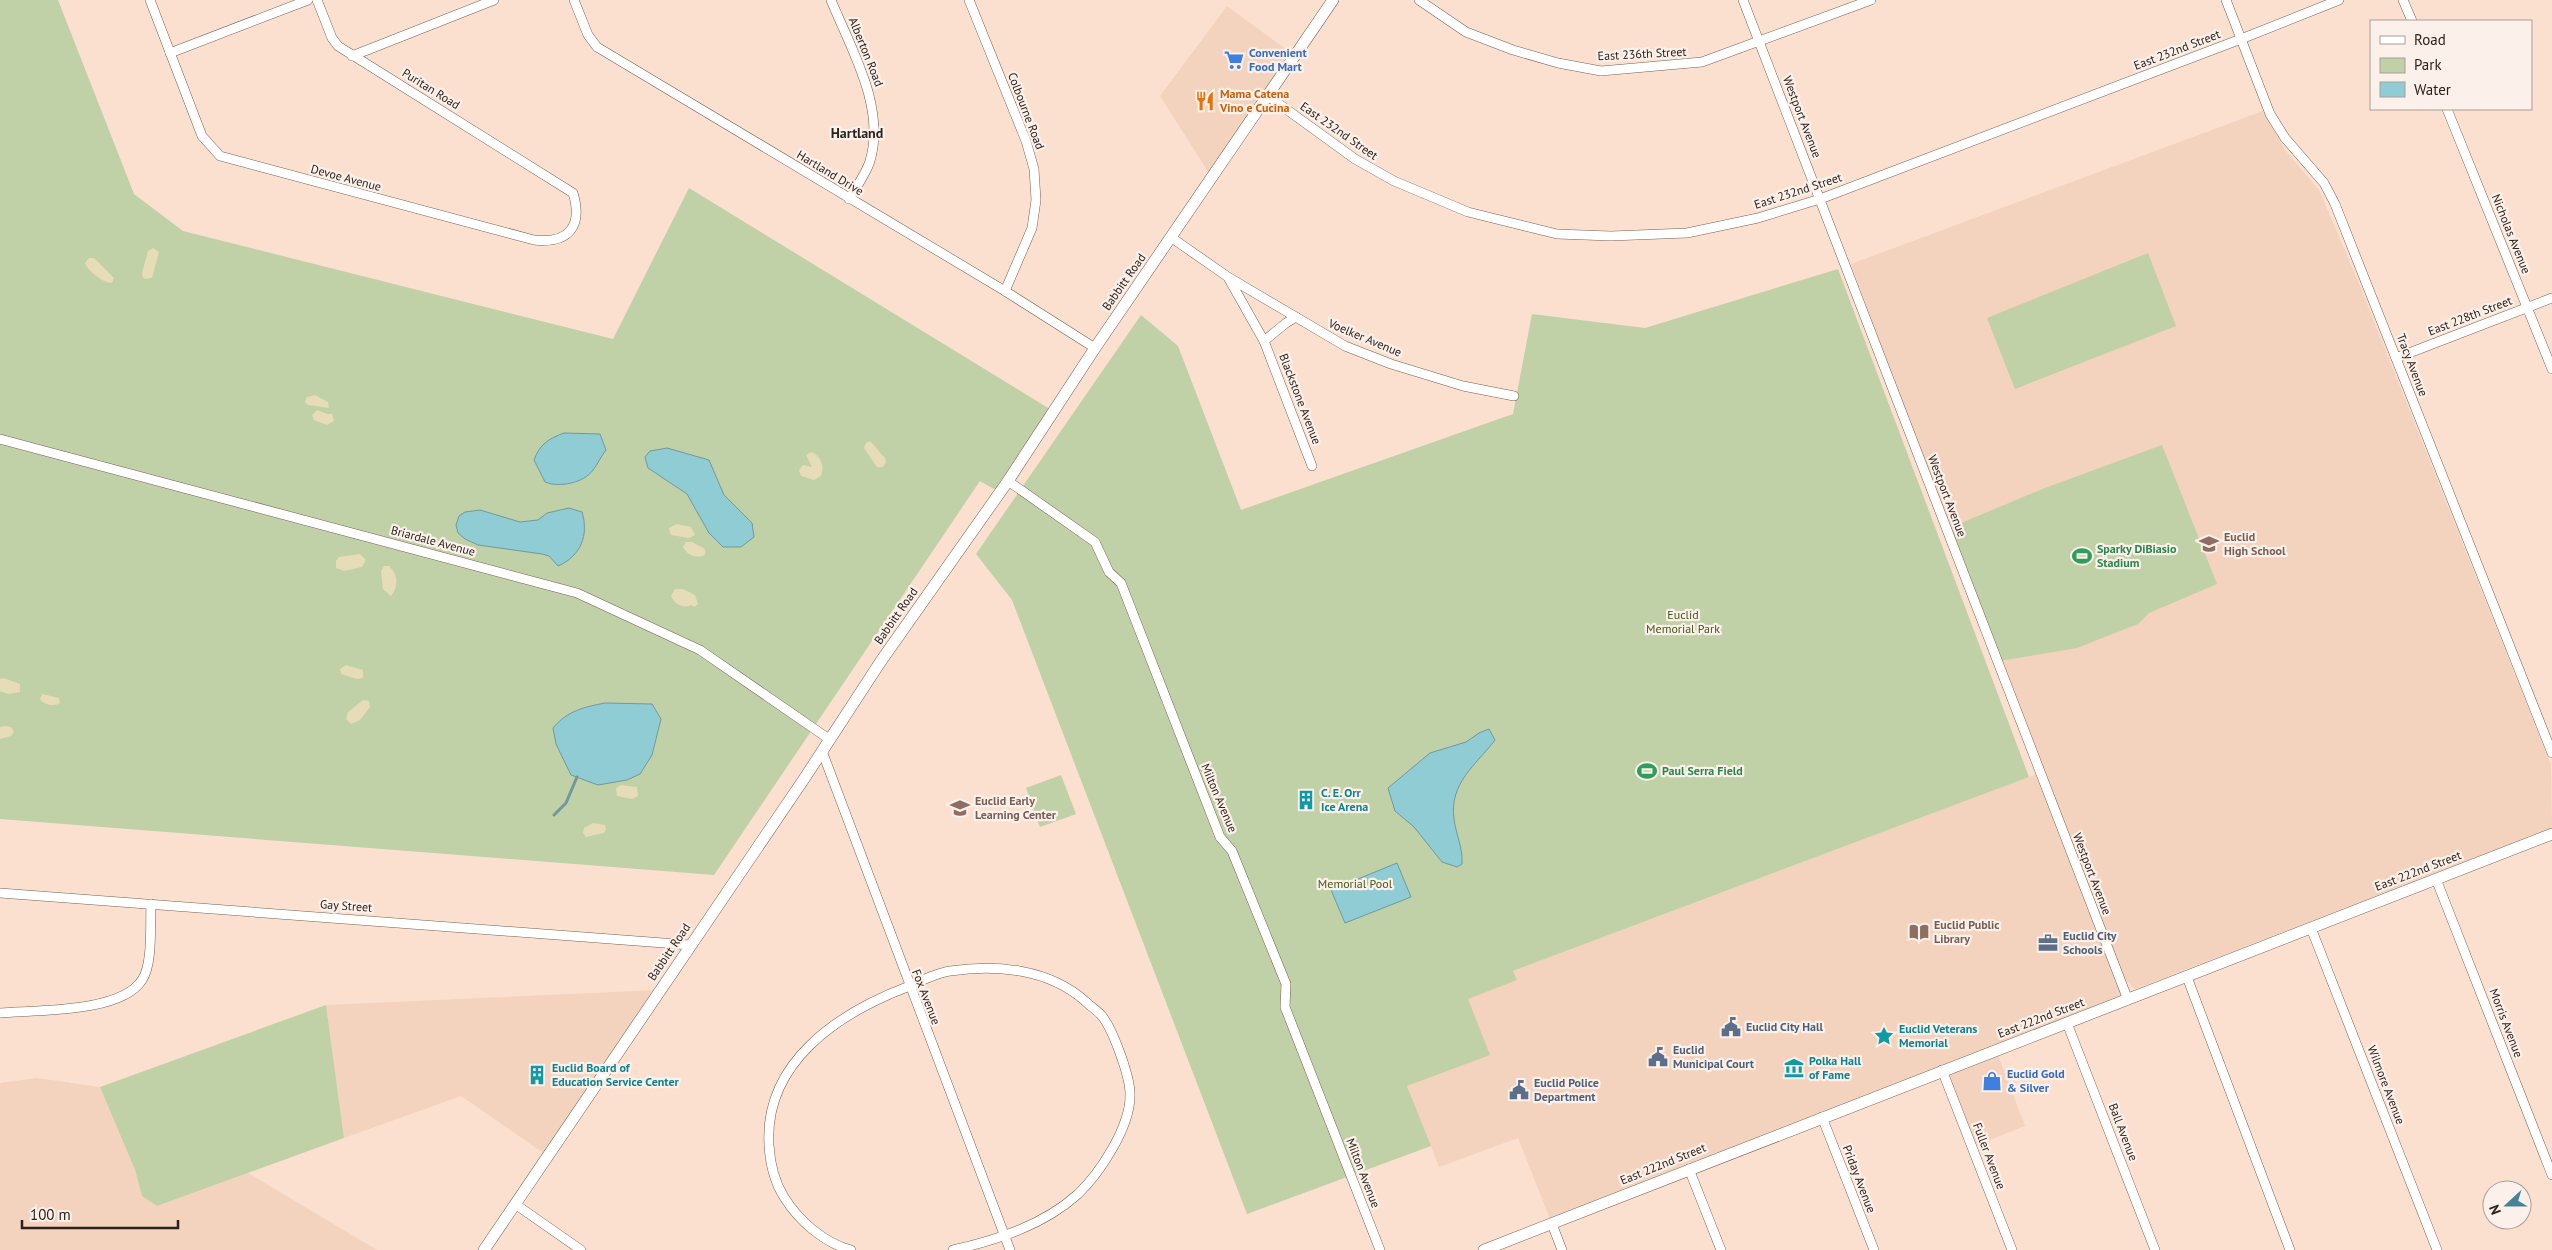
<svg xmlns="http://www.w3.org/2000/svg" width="2552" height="1250" font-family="'PT Sans',sans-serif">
<rect width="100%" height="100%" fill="#fbe0d0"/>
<g fill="#f3d2be">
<path d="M1227,6L1295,56L1212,178L1160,96Z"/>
<path d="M2263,111L2285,150L2319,190L2358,281L2551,765L2552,828L2135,989L2125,979L1988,633L1851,264Z"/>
<path d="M2039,773L2128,1000L1996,1050L2025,1126L1972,1147L1942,1071L1552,1224L1518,1138L1439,1167L1407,1086L1489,1055L1467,999L1516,980L1513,971Z"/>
<path d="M659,990L548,1156L461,1096L344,1138L326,1005Z"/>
<path d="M37,1078L100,1087L135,1170L142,1196L157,1206L248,1173L377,1250H0V1083Z"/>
</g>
<g fill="#c0d0a7">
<path d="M0,0H58L134,194L183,231L613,339L689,188L1053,411L999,492L980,481L714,875L0,819Z"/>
<path d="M2148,253L2176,326L2015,389L1987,318Z"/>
<path d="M1838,269L2029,777L1513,971L1517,980L1468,999L1490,1055L1407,1086L1431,1146L1247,1214L1012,600L976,554L1141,315L1178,346L1241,510L1513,414L1532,314L1645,328Z"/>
<path d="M2162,445L2217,584L2149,613L2138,624L2077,648L1999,661L1949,528L2045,488Z"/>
<path d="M1061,775L1076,814L1040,827L1026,788Z"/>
<path d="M326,1005L344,1138L157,1206L142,1196L135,1170L100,1087Z"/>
</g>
<g fill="#e6dcb7">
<path d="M153,248L159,252L152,278L146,279L143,278L142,273L148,251Z"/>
<path d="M89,258H94L114,278L112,283C103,283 88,271 85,263Z"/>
<path d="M315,395L328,402L329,408L308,405L305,402L307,397Z"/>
<path d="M317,410L327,414H332L334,421L327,425L314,420L312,415Z"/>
<path d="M870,441L885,458L886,462L883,467H877L864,448L866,443Z"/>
<path d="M812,452C821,457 825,466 821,476L814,480L801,476L799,470L803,465L812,467L806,455Z"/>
<path d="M677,524L691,527L695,535L689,538L671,535L669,528Z"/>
<path d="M686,542H692L705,549V555C696,559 687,555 683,547Z"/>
<path d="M360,554L366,560L362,567L344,571L336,568V561L339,557Z"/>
<path d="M384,566H389C398,574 399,586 391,596L383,589L381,571Z"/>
<path d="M675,589H683L695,595L698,604L694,607L691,605C684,609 675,605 671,596Z"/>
<path d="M346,665L363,670V678L357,679L341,674L340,669Z"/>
<path d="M4,678L20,684V692L8,694L0,691V679Z"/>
<path d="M42,694L59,698L60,703C55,707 43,705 40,699Z"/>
<path d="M363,700L369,701L370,707L360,720L351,724L346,719L348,712Z"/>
<path d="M5,726L11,727L14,732L11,736L0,739V727Z"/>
<path d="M621,785L637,787L638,796L632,799L617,796L616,788Z"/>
<path d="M593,823L605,825L606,829L604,833L586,837L583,833L584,828Z"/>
</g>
<g fill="#8fccd4" stroke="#71999d">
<path d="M564,433L600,434L606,450C601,456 598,464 593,470C584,483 559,488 545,482L534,460C540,444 548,439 564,433Z"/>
<path d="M667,448L709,460L724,495L752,523L754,537L741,547H723L709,533L687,494L648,468L645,457L650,451Z"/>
<path d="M569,508L582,512C589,535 581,556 558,566L549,556L542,554L478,545L465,539L458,533L456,525L459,516L465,512L480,510L520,522L538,520L547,513Z"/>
<path d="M605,703L652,704L661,719L652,755L640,774L627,780L598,785L571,775L556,744L553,728C567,711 584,707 605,703Z"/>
<path d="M1489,729L1495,740C1476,765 1449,783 1454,819C1456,835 1463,847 1462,864L1457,867L1442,862L1414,827L1395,811L1388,788L1430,753L1466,742L1479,733Z"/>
<path d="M1397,863L1411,897L1345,923L1331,890Z"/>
</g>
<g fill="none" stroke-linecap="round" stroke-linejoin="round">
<path stroke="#71999d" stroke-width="3" d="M554,815L566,803L577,777"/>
<defs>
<g id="street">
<path d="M150,0L202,136L220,156L534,240C569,244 583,226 573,193L338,46L332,38L317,0"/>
<path d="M574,0L588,35L597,47L1005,291L1095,348"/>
<path d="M831,0C851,49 886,107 870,161C866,174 856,187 849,199"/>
<path d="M969,0L1026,141L1034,169L1036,200L1032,228L1005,291"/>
<path d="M1419,0L1466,32L1513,50L1558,63L1601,71L1702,62L1871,0"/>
<path d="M1743,0L2128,1000"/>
<path d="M2226,0L2270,114L2285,138L2324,183L2335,204L2552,753"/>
<path d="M2403,0L2412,21"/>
<path d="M170,53L308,0"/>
<path d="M352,56L494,0"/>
<path d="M1268,96L1355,159L1394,181L1468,212L1557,234L1611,236L1687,233L1758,218L1820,199L2241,39L2339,0"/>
<path d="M2447,109L2552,369"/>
<path d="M1172,238L1228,277L1345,346L1391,364L1463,386L1514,396"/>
<path d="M1229,279L1264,341L1312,466"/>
<path d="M1264,341L1286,323L1296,317"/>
<path d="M2396,358L2552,298"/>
<path d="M0,439L577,593L700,650L829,739"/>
<path d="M1008,481L1095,542L1109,572L1121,583L1220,837L1232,851L1286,984L1285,1007L1380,1250"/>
<path d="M822,751L1010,1250"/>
<path d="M2436,879L2552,1175"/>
<path d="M0,893L690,945"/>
<path d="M2311,928L2437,1250"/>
<path d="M2187,977L2290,1250"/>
<path d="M0,1013C36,1010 121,1013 142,980C153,964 150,924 151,904"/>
<path d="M2067,1023L2155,1250"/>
<path d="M1942,1070L2012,1250"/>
<path d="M1822,1117L1874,1250"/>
<path d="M1689,1169L1721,1250"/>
<path d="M515,1204L581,1250"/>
<path d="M1552,1224L1562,1250"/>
<path d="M851,1250C824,1243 798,1220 784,1197C774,1181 770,1163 769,1145C764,1062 839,1013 907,987C921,981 936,973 950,971C997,964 1049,969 1085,1001C1090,1006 1098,1011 1102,1016C1113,1030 1130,1076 1130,1094C1131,1126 1100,1173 1078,1194C1044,1225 997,1240 953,1250"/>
</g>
<g id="secondary">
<path d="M484,1250L804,779L881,661L1008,481L1095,348L1333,0"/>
<path d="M1484,1250L2552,834"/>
</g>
</defs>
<use href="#street" stroke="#776052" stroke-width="10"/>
<use href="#secondary" stroke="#776052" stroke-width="12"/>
<use href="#street" stroke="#fff" stroke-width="9"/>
<use href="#secondary" stroke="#fff" stroke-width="11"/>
</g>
<defs>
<symbol id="supermarket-bare" viewBox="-9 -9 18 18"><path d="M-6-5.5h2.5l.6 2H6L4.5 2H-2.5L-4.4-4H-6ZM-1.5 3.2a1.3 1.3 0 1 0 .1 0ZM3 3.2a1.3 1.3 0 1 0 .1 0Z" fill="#3f7fe0" stroke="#fcf1ea" stroke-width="2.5" paint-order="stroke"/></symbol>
<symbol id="restaurant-bare" viewBox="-9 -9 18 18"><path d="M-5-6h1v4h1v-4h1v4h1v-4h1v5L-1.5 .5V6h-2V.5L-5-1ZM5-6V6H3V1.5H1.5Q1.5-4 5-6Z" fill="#e8710a" stroke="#fcf1ea" stroke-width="2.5" paint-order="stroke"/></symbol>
<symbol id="school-bare" viewBox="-9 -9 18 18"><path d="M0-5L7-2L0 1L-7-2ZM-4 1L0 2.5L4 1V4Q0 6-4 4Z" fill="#8d6e63" stroke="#fcf1ea" stroke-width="2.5" paint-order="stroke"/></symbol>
<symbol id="stadium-bare" viewBox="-9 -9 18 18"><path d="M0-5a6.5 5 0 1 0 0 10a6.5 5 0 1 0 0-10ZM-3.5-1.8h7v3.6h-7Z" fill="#2e9e5b" stroke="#fcf1ea" stroke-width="2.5" paint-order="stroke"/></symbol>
<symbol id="building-bare" viewBox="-9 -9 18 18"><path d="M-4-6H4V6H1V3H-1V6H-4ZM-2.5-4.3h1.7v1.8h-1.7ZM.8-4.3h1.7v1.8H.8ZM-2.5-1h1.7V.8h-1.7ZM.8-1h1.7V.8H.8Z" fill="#0f9aa8" stroke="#fcf1ea" stroke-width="2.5" paint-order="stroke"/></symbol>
<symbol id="library-bare" viewBox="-9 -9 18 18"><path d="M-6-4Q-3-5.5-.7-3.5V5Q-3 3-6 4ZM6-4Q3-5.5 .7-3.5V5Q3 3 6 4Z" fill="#8d6e63" stroke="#fcf1ea" stroke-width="2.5" paint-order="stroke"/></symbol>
<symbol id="office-bare" viewBox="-9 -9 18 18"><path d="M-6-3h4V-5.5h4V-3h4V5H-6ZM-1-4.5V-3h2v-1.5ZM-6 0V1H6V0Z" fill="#5c6f8a" stroke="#fcf1ea" stroke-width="2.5" paint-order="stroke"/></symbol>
<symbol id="civic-bare" viewBox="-9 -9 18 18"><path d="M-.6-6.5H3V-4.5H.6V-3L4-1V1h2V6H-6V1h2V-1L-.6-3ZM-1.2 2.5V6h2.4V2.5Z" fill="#5c6f8a" stroke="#fcf1ea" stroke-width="2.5" paint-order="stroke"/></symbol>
<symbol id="sight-bare" viewBox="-9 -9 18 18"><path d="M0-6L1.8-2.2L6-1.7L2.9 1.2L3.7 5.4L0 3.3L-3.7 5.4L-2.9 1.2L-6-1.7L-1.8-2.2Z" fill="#0f9aa8" stroke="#fcf1ea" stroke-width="2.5" paint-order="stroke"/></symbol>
<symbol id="museum-bare" viewBox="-9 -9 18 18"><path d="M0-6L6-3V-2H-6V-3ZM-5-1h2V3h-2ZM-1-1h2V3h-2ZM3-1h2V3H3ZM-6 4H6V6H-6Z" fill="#0f9aa8" stroke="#fcf1ea" stroke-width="2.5" paint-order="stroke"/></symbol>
<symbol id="shop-bare" viewBox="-9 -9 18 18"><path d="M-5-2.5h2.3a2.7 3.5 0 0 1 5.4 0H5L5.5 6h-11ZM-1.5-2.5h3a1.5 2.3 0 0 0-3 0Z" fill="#3f7fe0" stroke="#fcf1ea" stroke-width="2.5" paint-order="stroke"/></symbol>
</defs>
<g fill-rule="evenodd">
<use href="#supermarket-bare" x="1220" y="46" width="28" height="28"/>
<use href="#restaurant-bare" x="1191" y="87" width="28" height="28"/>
<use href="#school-bare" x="2195" y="530" width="28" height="28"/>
<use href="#stadium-bare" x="2068" y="542" width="28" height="28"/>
<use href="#stadium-bare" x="1633" y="757" width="28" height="28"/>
<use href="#building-bare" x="1292" y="786" width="28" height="28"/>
<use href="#school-bare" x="946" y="794" width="28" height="28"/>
<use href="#library-bare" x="1905" y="918" width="28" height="28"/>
<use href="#office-bare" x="2034" y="929" width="28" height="28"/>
<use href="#civic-bare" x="1717" y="1013" width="28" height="28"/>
<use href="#sight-bare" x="1870" y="1022" width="28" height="28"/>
<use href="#civic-bare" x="1644" y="1043" width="28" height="28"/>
<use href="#museum-bare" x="1780" y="1054" width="28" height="28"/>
<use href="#building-bare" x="523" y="1061" width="28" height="28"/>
<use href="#shop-bare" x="1978" y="1067" width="28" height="28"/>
<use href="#civic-bare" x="1505" y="1076" width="28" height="28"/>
</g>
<g text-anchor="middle" stroke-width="4.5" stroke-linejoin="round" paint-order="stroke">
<g font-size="12" fill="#2c221c" stroke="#fcf1ea">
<text transform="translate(2177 50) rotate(-21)" y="4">East 232nd Street</text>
<text transform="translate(866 52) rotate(68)" y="4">Alberton Road</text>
<text transform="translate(1642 54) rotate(-3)" y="4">East 236th Street</text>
<text transform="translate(431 89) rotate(32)" y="4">Puritan Road</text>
<text transform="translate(1026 111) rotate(69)" y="4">Colbourne Road</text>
<text transform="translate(1802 117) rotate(69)" y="4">Westport Avenue</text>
<text transform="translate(1339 131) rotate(35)" y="4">East 232nd Street</text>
<text transform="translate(830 173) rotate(31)" y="4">Hartland Drive</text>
<text transform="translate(346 178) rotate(15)" y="4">Devoe Avenue</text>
<text transform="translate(1798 191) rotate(-18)" y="4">East 232nd Street</text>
<text transform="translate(2511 234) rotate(68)" y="4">Nicholas Avenue</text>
<text transform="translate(1124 282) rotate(-55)" y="4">Babbitt Road</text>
<text transform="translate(2470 316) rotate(-21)" y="4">East 228th Street</text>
<text transform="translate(1365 338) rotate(23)" y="4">Voelker Avenue</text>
<text transform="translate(2412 365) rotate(69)" y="4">Tracy Avenue</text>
<text transform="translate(1300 399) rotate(69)" y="4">Blackstone Avenue</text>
<text transform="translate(1947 496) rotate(69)" y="4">Westport Avenue</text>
<text transform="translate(433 541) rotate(15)" y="4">Briardale Avenue</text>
<text transform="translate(896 616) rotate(-55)" y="4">Babbitt Road</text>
<text transform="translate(1219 798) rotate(67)" y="4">Milton Avenue</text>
<text transform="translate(2418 871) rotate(-21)" y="4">East 222nd Street</text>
<text transform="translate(2092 874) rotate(69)" y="4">Westport Avenue</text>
<text transform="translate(346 906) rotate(4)" y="4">Gay Street</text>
<text transform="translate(669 952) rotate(-56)" y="4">Babbitt Road</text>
<text transform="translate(926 997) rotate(69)" y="4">Fox Avenue</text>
<text transform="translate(2041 1018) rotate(-21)" y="4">East 222nd Street</text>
<text transform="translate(2506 1023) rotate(69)" y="4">Morris Avenue</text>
<text transform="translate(2386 1085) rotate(69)" y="4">Wilmore Avenue</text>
<text transform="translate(2123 1132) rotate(69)" y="4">Ball Avenue</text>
<text transform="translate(1989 1156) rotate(69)" y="4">Fuller Avenue</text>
<text transform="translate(1663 1164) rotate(-22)" y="4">East 222nd Street</text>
<text transform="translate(1363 1173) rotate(69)" y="4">Milton Avenue</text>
<text transform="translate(1859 1179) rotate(69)" y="4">Priday Avenue</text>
</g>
<g font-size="12" font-weight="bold" fill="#366cbe" stroke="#fcf1ea" text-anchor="start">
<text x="1249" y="57">Convenient<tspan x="1249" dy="14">Food Mart</tspan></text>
<text x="2007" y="1078">Euclid Gold<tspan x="2007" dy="14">&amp; Silver</tspan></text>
</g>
<g font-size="12" font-weight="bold" fill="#c56008" stroke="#fcf1ea" text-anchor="start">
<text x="1220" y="98">Mama Catena<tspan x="1220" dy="14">Vino e Cucina</tspan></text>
</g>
<g font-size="12" font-weight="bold" fill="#785e54" stroke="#fcf1ea" text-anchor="start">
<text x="2224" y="541">Euclid<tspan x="2224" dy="14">High School</tspan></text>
<text x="975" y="805">Euclid Early<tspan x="975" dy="14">Learning Center</tspan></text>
<text x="1934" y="929">Euclid Public<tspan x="1934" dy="14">Library</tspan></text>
</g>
<g font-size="12" font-weight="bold" fill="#27864d" stroke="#fcf1ea" text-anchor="start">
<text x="2097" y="553">Sparky DiBiasio<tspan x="2097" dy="14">Stadium</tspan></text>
<text x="1662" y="775">Paul Serra Field</text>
</g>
<g font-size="12" fill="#435817" stroke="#fcf1ea">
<text x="1683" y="619">Euclid<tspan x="1683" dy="14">Memorial Park</tspan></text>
<text x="1355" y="888">Memorial Pool</text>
</g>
<g font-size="12" font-weight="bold" fill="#0d838f" stroke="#fcf1ea" text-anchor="start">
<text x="1321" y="797">C. E. Orr<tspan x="1321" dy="14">Ice Arena</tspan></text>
<text x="1899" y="1033">Euclid Veterans<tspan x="1899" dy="14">Memorial</tspan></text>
<text x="1809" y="1065">Polka Hall<tspan x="1809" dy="14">of Fame</tspan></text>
<text x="552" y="1072">Euclid Board of<tspan x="552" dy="14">Education Service Center</tspan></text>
</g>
<g font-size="12" font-weight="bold" fill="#4e5e75" stroke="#fcf1ea" text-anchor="start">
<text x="2063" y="940">Euclid City<tspan x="2063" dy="14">Schools</tspan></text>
<text x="1746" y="1031">Euclid City Hall</text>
<text x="1673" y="1054">Euclid<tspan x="1673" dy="14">Municipal Court</tspan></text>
<text x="1534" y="1087">Euclid Police<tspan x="1534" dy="14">Department</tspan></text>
</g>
<g font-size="14" font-weight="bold" fill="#2c221c" stroke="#fcf1ea">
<text x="857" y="138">Hartland</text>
</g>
</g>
<rect x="2370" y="20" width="162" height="90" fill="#fcf1ea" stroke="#a99e98"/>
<rect x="2380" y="36" width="25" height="8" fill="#ffffff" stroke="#a99e98"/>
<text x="2414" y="45" font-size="15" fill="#2c221c">Road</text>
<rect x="2380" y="58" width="25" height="15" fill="#c0d0a7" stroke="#a99e98"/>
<text x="2414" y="70" font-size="15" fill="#2c221c">Park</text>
<rect x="2380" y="82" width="25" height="15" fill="#8fccd4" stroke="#a99e98"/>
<text x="2414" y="95" font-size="15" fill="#2c221c">Water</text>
<g transform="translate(2507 1205) rotate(249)"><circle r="24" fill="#fcf1ea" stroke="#a99e98"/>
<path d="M0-4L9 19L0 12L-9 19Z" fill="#458498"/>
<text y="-8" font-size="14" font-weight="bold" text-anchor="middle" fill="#2c221c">N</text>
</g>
<path d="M22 1220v8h156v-8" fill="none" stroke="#2c221c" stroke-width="2.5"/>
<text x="30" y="1220" font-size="15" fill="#2c221c" stroke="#fcf1ea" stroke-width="4" paint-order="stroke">100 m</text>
</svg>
